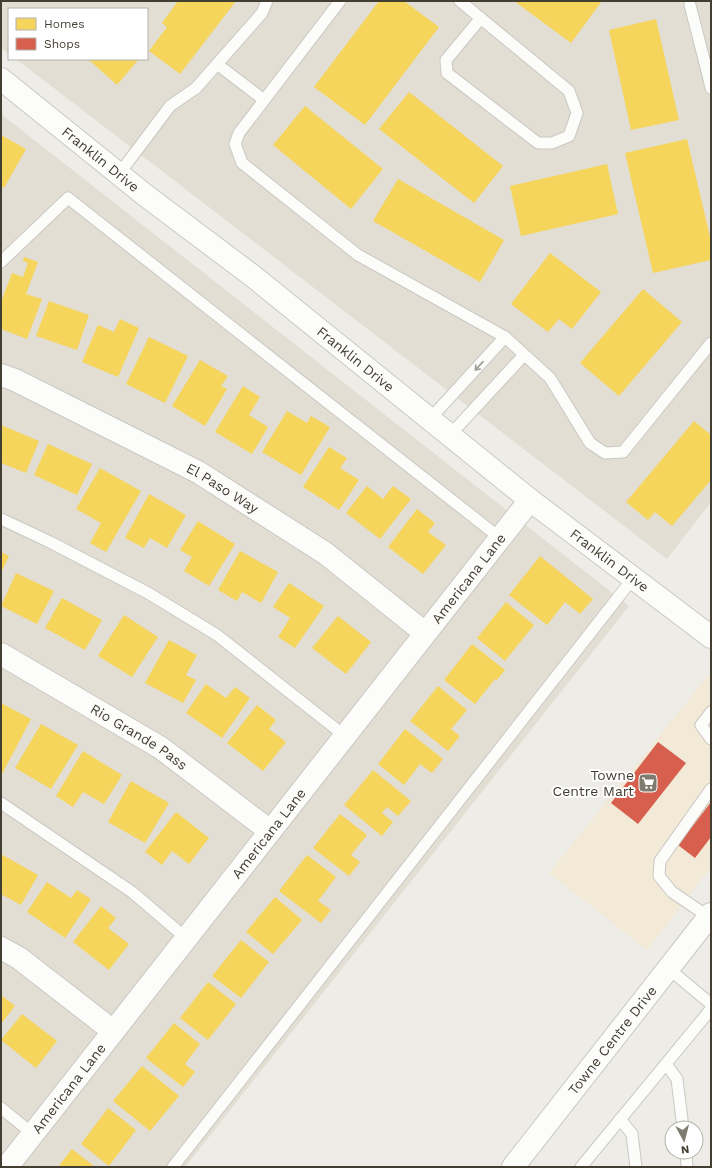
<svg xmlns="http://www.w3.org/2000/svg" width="712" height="1168" font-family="'Work Sans',sans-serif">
<rect width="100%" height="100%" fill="#eeece6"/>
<g fill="#e2ded3">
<path d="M1,1H711V502L667,559L16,59H147V9H9V54L1,48Z"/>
<path d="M1,114L629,606L185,1167H1Z"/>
</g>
<path fill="#f2e9d7" d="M711,672V867L647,950L549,873Z"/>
<g fill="#f6d55c">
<path d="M178,1H236L180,74L149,51L167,27L162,23Z"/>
<path d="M379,1H404L439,27L365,125L314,87Z"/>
<path d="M514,1H602L571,43Z"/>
<path d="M656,19L679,120L631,130L609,30Z"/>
<path d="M88,59H139L117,85Z"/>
<path d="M409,92L503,166L474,203L379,129Z"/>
<path d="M305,106L383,169L351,209L273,145Z"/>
<path d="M1,135L26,149L4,188L1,186Z"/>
<path d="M687,139L711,241V260L653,273L625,153Z"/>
<path d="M607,164L618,214L521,236L510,186Z"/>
<path d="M398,179L504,240L480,282L373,221Z"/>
<path d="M550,253L601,292L572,329L559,319L548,332L511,304Z"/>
<path d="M24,257L38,262L26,294L42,299L27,339L1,329V302L12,273L23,277L28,263L23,261Z"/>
<path d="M643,289L682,322L619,396L580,363Z"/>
<path d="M49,301L89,315L77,350L36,336Z"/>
<path d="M120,319L139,328L118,377L82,362L98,325L114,332Z"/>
<path d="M149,337L188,356L165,403L126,384Z"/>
<path d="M200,360L228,376L221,386L227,389L205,426L172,406Z"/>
<path d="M243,386L260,397L249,415L268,427L252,454L215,432Z"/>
<path d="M287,411L307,423L311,416L330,427L301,475L262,452Z"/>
<path d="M694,421L711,435V480L672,526L655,512L648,520L626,502Z"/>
<path d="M1,425L39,441L26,473L1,463Z"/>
<path d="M48,444L92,464L77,495L34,475Z"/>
<path d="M329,447L347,458L340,468L359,480L339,510L303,487Z"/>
<path d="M100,468L141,491L106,552L90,543L101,523L76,509Z"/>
<path d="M367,486L383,499L393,486L411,499L380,539L346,513Z"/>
<path d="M149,494L186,515L167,548L150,538L144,548L125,538Z"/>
<path d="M417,509L435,523L428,532L446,545L423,574L388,547Z"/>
<path d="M198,521L235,544L209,586L184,571L192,557L180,550Z"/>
<path d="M240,551L278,572L261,603L242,592L237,601L218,590Z"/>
<path d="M1,552L9,556L1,573Z"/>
<path d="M540,556L593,599L580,614L565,602L547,625L509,595Z"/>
<path d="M16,573L54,591L37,624L1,606Z"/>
<path d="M289,583L324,606L295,648L278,637L290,618L273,607Z"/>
<path d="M62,598L102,620L85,650L45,628Z"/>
<path d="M506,602L534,625L505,661L477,638Z"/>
<path d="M124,615L158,637L132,677L98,656Z"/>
<path d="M338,616L371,642L346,674L312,648Z"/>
<path d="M169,640L197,655L186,675L196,680L183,703L145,683Z"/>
<path d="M472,644L505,670L497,680L495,679L475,704L444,680Z"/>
<path d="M206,684L226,698L235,687L250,698L222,738L186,713Z"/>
<path d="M438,686L467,710L451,729L460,736L448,751L410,721Z"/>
<path d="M1,703L31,719L1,776Z"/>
<path d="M257,705L276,720L269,729L286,742L263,771L227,743Z"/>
<path d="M41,724L78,745L51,789L15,768Z"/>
<path d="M405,729L443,759L432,773L420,764L404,785L378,764Z"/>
<path d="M83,751L122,775L104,804L83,792L73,807L56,796Z"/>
<path d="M373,770L411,801L398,816L387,807L382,813L393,822L382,836L344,805Z"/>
<path d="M131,781L169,803L145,843L108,822Z"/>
<path d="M176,812L209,838L189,864L172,851L162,865L145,852Z"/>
<path d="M340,814L367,835L351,855L360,862L349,876L313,848Z"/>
<path d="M1,854L38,875L21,905L1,894Z"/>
<path d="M307,855L336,877L318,901L331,910L321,923L279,891Z"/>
<path d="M47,882L71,898L77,890L91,899L65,938L27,912Z"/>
<path d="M275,897L302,920L273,954L246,932Z"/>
<path d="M101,906L116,918L108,928L129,944L109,970L73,942Z"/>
<path d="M241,940L269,962L241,998L212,976Z"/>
<path d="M208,982L236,1004L208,1040L180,1018Z"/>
<path d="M1,995L15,1006L1,1024Z"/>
<path d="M22,1014L57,1041L36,1068L1,1040Z"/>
<path d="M174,1023L200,1044L185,1064L195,1072L183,1087L146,1058Z"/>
<path d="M142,1066L179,1096L150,1131L113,1101Z"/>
<path d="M108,1108L136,1130L109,1166L81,1144Z"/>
<path d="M72,1149L95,1167H58Z"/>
</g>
<g fill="#d6604d">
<path d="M658,742L686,763L638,824L611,803Z"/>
<path d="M711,802V837L695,858L678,845Z"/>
</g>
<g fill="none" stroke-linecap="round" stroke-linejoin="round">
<defs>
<g id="service">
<path d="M340,1L239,133L235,144L242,163L358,255L505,337L550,378L590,443L605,453L623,452L711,343"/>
<path d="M460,1L569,91L577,113L569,136L552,143H538L447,73L446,60L481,18"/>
<path d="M690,5L708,75"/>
<path d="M217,64L264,100"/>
<path d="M711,74L708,75L711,88"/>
<path d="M119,174L170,106L196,88L262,13L267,1"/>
<path d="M1,262L68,198L500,538"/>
<path d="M429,420L505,337"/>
<path d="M449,436L524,355"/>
<path d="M1,519L50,542L148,593L217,635L345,736"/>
<path d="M711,712L701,725L711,739"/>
<path d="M1,803L132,892L186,938"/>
<path d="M709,917L672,892L659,876L660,861L711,789"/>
<path d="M669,969L711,1004"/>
<path d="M666,1064L677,1079L683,1128"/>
<path d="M1,1108L33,1134"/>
<path d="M620,1119L632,1134L636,1167"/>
<path d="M686,1152L687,1167"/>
<path d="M173,1167L634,577"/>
<path d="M581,1167L711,1009"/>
</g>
<g id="minor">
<path id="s1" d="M1,375L15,380L198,472L325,553L425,633"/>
<path id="s2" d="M1,654L161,748L270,831"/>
<path d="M1,948L19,958L113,1031"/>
</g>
<g id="tertiary">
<path id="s3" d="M1,79L145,195L254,277L530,500L711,637"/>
<path id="s4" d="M7,1167L530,500"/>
<path id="s5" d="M513,1167L711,914"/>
</g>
</defs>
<use href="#service" stroke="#cac8c2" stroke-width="13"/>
<use href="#minor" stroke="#cac8c2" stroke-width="24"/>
<use href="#tertiary" stroke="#cac8c2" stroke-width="24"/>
<use href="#service" stroke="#fcfcfb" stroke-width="11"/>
<use href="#minor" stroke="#fcfcfb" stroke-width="22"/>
<use href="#tertiary" stroke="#fcfcfb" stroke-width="22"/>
</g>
<defs><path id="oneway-shaft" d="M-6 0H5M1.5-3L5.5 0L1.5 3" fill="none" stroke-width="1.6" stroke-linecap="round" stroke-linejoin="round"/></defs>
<use stroke="#a09d96" href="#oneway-shaft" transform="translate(479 366) rotate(133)"/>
<defs>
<symbol id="supermarket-square" viewBox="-11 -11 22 22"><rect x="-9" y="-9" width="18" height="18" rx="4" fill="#7f7b71" stroke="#fff"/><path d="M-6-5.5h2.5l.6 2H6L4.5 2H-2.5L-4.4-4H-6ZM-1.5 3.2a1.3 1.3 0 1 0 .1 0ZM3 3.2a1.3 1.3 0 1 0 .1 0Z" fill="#fff"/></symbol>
</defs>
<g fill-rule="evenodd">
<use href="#supermarket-square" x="637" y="772" width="22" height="22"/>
</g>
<g text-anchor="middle" stroke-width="4" stroke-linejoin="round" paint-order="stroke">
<g font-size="14" fill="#433e32" stroke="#fff">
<text dy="5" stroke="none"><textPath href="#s3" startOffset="128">Franklin Drive</textPath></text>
<text dy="5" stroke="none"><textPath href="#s3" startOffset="452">Franklin Drive</textPath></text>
<text dy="5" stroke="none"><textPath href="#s1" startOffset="249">El Paso Way</textPath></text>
<text dy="5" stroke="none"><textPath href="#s3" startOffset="776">Franklin Drive</textPath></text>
<text dy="5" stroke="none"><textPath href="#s4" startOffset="748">Americana Lane</textPath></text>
<text dy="5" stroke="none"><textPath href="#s2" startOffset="161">Rio Grande Pass</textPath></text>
<text dy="5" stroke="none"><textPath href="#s4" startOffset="424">Americana Lane</textPath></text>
<text dy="5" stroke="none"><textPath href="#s5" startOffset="161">Towne Centre Drive</textPath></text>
<text dy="5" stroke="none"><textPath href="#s4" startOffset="100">Americana Lane</textPath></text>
</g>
<g font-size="14" fill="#433e32" stroke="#fff" text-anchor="end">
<text x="634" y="780">Towne<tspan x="634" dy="16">Centre Mart</tspan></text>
</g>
</g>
<rect width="712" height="1168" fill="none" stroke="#433e32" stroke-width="4"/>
<rect x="8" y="8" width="140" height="52" fill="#ffffff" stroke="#b4b2ad"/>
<rect x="16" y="18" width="20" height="12" fill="#f6d55c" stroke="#b4b2ad"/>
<text x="44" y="28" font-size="12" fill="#433e32">Homes</text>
<rect x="16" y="38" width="20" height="12" fill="#d6604d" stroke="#b4b2ad"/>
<text x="44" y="48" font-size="12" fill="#433e32">Shops</text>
<g transform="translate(684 1140) rotate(173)"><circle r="19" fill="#ffffff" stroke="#b4b2ad"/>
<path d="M0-3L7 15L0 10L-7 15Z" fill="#7f7b71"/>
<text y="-6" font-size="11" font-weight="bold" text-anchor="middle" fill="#433e32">N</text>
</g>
</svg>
